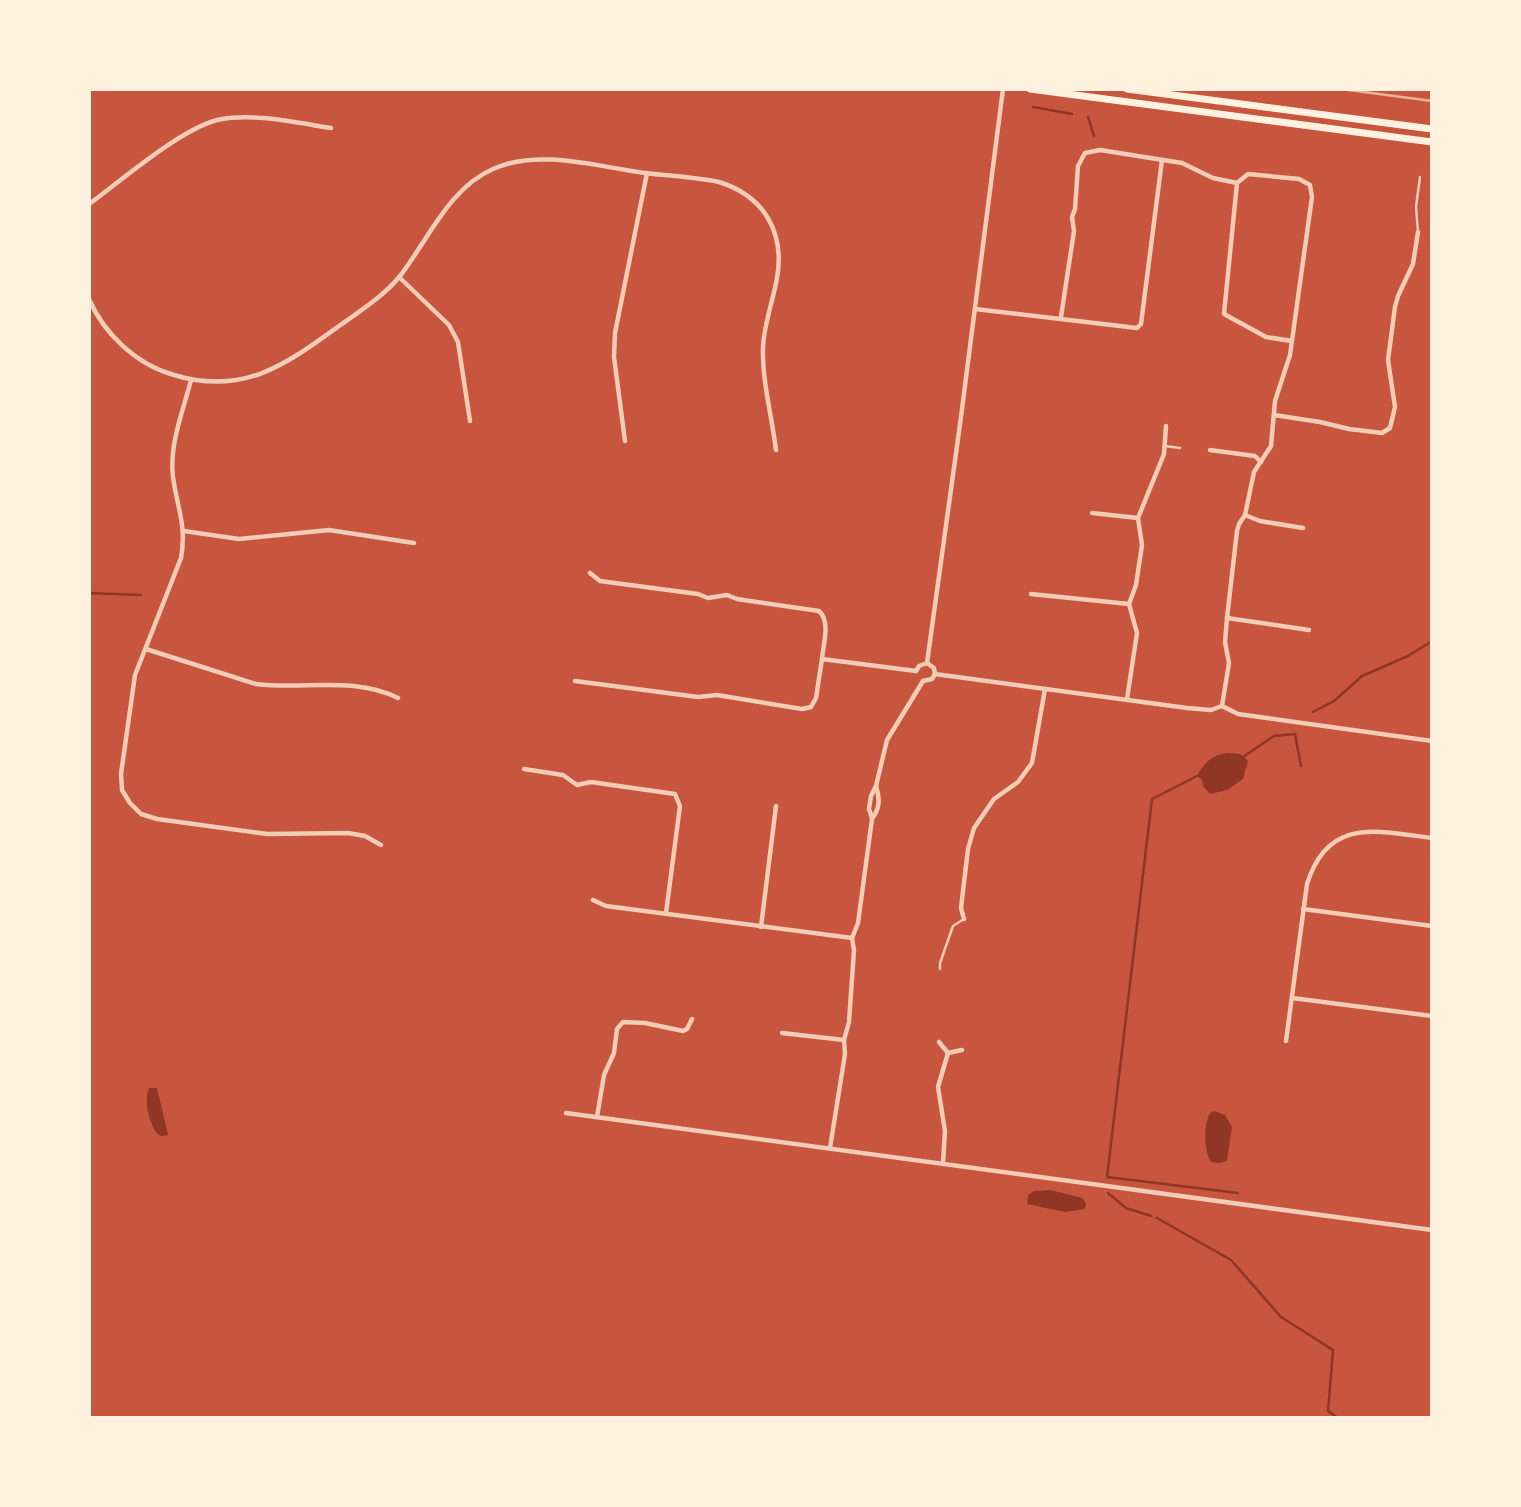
<svg xmlns="http://www.w3.org/2000/svg" width="1521" height="1507" font-family="'PT Sans Narrow',sans-serif">
<rect width="100%" height="100%" fill="#c8553d"/>
<g fill="#8f3625">
<path d="M1226,753L1240,754L1248,761L1243,779L1227,790L1210,794L1203,786L1202,780L1197,776C1204,763 1211,756 1226,753Z"/>
<path d="M149,1088H157L168,1135L161,1136C150,1131 143,1099 149,1088Z"/>
<path d="M1214,1111L1225,1115L1232,1127L1227,1161L1219,1163L1211,1162C1204,1151 1203,1126 1210,1113Z"/>
<path d="M1050,1190L1082,1198L1086,1203L1085,1209L1065,1212L1027,1204L1028,1195L1034,1191Z"/>
</g>
<g fill="none" stroke-linecap="round" stroke-linejoin="round">
<g stroke="#8f3625" stroke-width="2.5">
<path d="M1033,107L1072,114"/>
<path d="M1088,117L1094,136"/>
<path d="M89,593L141,595"/>
<path d="M1313,712L1334,701L1362,676L1408,656L1432,641"/>
<path d="M1243,757L1274,736L1295,734L1301,766"/>
<path d="M1197,776L1152,799L1107,1177L1238,1193"/>
<path d="M1108,1193L1126,1208L1151,1216"/>
<path d="M1157,1218L1231,1260L1281,1317L1333,1350L1328,1411L1338,1418"/>
</g>
<g stroke="#f1ccb7" stroke-width="2.5">
<path d="M1418,232L1416,207L1420,177"/>
<path d="M1165,446L1180,448"/>
<path d="M940,969V963L953,926L964,919"/>
</g>
<g stroke="#f1ccb7" stroke-width="4.5">
<path d="M1237,183L1224,314L1266,337L1292,341"/>
<path d="M89,204C122,180 185,125 222,119C254,113 299,123 331,128"/>
<path d="M399,277L449,325L458,342L470,421"/>
<path d="M89,299C104,334 137,365 174,375C243,396 285,365 339,326C360,311 384,296 400,276C428,240 449,188 493,169C539,148 598,167 645,173C670,176 695,177 719,182C764,196 785,232 777,278C773,301 764,324 763,347C762,381 772,417 776,450"/>
<path d="M975,309L1137,328L1141,324L1162,160"/>
<path d="M1061,317L1074,231L1072,217L1075,209L1078,166L1085,153L1100,150L1182,163L1213,178L1237,183"/>
<path d="M191,380C183,411 169,445 173,477C177,507 187,526 181,558L135,675L121,774L122,790L130,803L141,814L157,819L267,834L348,833L365,836L381,845"/>
<path d="M1274,415L1320,422L1349,429L1382,433L1390,428L1395,407L1388,360L1395,307L1398,296L1413,264L1418,232"/>
<path d="M625,441L614,357L615,333L647,173"/>
<path d="M1210,450L1255,456L1261,462"/>
<path d="M1092,513L1138,518"/>
<path d="M1245,515L1260,521L1303,528"/>
<path d="M184,531L239,539L329,530L414,543"/>
<path d="M590,573L600,581L698,594L708,598L727,595L737,599L819,611C831,622 823,644 822,659"/>
<path d="M1031,594L1129,604"/>
<path d="M1227,618L1309,630"/>
<path d="M146,649L256,684C304,690 353,676 398,698"/>
<path d="M927,663L961,417L1003,89"/>
<path d="M927,663L934,668L935,674"/>
<path d="M916,671L919,666L927,663"/>
<path d="M935,674L1187,708L1211,710L1222,706L1238,714L1432,741"/>
<path d="M575,681L698,697L717,695L802,709L811,707L816,698L822,659L916,671"/>
<path d="M923,681L932,679L935,674"/>
<path d="M1127,699L1137,633L1129,604L1136,585L1142,545L1138,518L1164,454L1166,426"/>
<path d="M1222,706L1229,663L1225,642L1227,618L1237,531L1239,524L1245,515L1254,472L1271,446L1275,401L1290,355L1312,197L1310,185L1299,179L1248,174L1237,183"/>
<path d="M524,769L563,775L577,785L591,782L675,794L680,806L666,913"/>
<path d="M872,818L869,809L871,796L876,786L887,740L923,681"/>
<path d="M593,900L606,906L852,938"/>
<path d="M1303,909L1432,926"/>
<path d="M964,919L961,908L968,849L974,828L994,799L1018,782L1032,763L1045,689"/>
<path d="M761,927L776,806"/>
<path d="M1292,998L1432,1016"/>
<path d="M782,1033L844,1040"/>
<path d="M1286,1041L1307,884C1328,817 1376,831 1432,838"/>
<path d="M939,1042L948,1053L962,1050"/>
<path d="M566,1113L1432,1230"/>
<path d="M597,1117L604,1075L614,1053L617,1029L623,1022L645,1023L683,1031L687,1029L692,1019"/>
<path d="M830,1148L845,1054L844,1040L849,1022L854,950L852,938L858,923L872,819C880,808 880,799 876,786"/>
<path d="M943,1163L945,1131L938,1087L948,1053"/>
</g>
<g stroke="#fff3e0" stroke-width="7">
<path d="M1030,89L1432,142"/>
<path d="M1127,89L1432,129"/>
</g>
<path stroke="#e9b49f" stroke-width="2.5" d="M1341,89L1432,101"/>
</g>
<rect width="1521" height="1507" fill="none" stroke="#fff3e0" stroke-width="182"/>
</svg>
